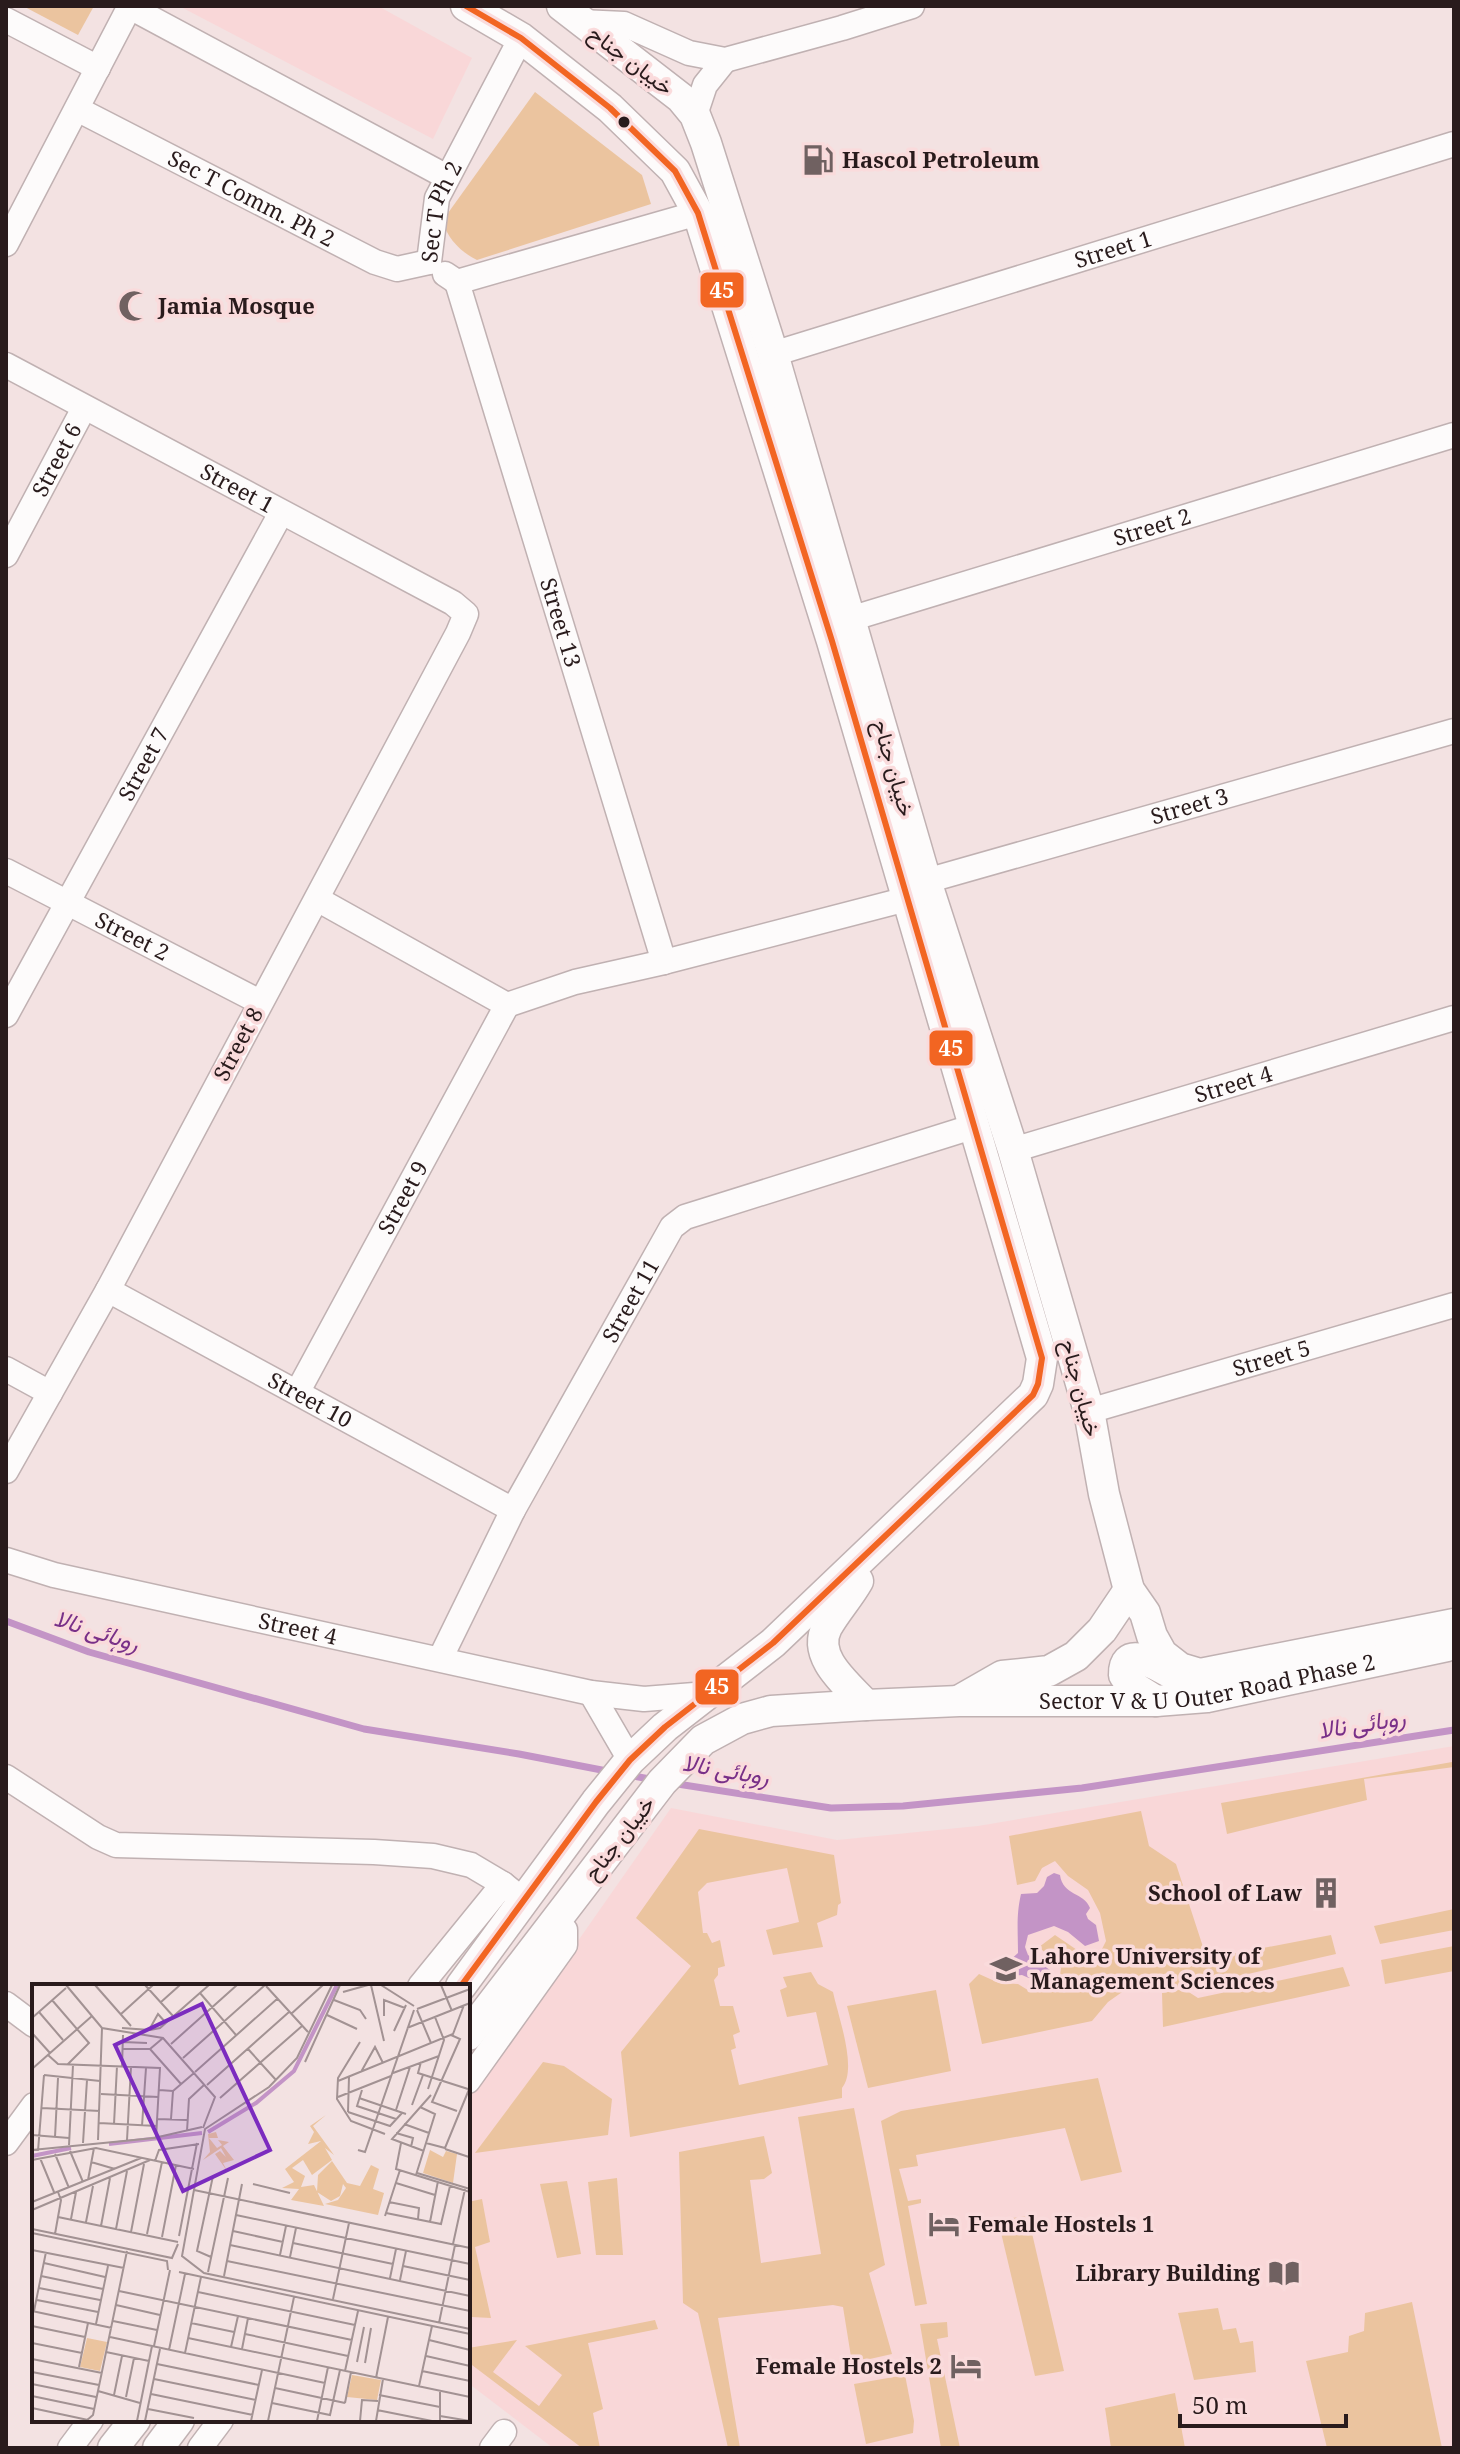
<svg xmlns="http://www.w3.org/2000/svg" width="1460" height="2454" font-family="'Noto Serif',Vazirmatn,serif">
<rect width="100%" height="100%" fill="#f3e2e2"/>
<g fill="#f9d7d8">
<path d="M179,6H378L472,58L433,139Z"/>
<path d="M1454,1746V2448H553L468,2383V2098L671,1808L837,1840L978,1826Z"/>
</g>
<g fill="#ebc49f">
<path d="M23,6H94L78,35Z"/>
<path d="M535,92L642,175L651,204L477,260C462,253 446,238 443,220Z"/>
<path d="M1452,1762L1454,1767L1364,1779L1367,1800L1227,1834L1221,1803Z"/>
<path d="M1141,1811L1149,1846L1176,1864L1204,1950L1214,1948L1216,1957L1331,1935L1336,1954L1226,1979L1162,1990H1125L1108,2002L1092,2021L982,2044L969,1984L979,1974L999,1983L1018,1984L1031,1992L1058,1990L1061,1968L1039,1947L1055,1935L1077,1950L1099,1955L1106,1941L1100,1913L1088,1890L1068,1876L1055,1861L1042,1868L1035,1881L1017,1885L1009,1836Z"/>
<path d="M699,1829L834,1855L841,1903L838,1905L837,1915L817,1923L823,1947L773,1955L766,1930L799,1922L787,1868L707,1883L698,1892L703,1933H707L712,1943L720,1940L725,1966L718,1968V1975L714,1980L720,2006H733L740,2032L733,2035L736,2048L731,2050L739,2085L828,2065L816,2012L787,2017L780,1990L787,1987L783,1977L811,1972L818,1984L833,1992C838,2016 858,2069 842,2088V2098L630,2137L621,2052L691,1966L636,1918Z"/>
<path d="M1454,1909V1930L1380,1944L1374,1926Z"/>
<path d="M1454,1946V1971L1385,1984L1381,1960Z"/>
<path d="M1343,1967L1350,1986L1163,2027L1162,1993L1184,1989L1198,1998Z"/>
<path d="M936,1990L951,2071L868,2088L847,2006Z"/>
<path d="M543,2062L564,2066L612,2099L608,2135L475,2153Z"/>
<path d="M1098,2078L1122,2172L1081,2181L1065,2128L916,2155L918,2166L899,2169L908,2201L921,2199V2203L908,2206L927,2304L915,2306L881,2121L901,2111Z"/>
<path d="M854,2108L885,2265L869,2273L892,2354L852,2363L843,2307L833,2305L718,2318L740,2448H728L698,2313L683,2303L679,2152L764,2136L772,2173L764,2179L750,2180L761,2263L821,2254L798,2117Z"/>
<path d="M617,2178L623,2255H596L588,2182Z"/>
<path d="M567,2181L581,2254L557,2258L540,2184Z"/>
<path d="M482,2199L490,2242L475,2247L491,2318L472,2317L468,2276V2202Z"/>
<path d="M1028,2216L1064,2371L1035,2376L998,2220Z"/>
<path d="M1412,2302L1442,2448H1327L1306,2361L1348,2352L1349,2336L1364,2331L1365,2313Z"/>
<path d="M1218,2308L1223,2330L1236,2328L1240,2343L1253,2341L1256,2372L1194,2380L1178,2313Z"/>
<path d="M655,2320L658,2329L588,2343L603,2409L593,2413L600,2448H582L468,2362V2348L517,2340L493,2372L539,2406L562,2375L525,2346Z"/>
<path d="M947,2322L948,2337L937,2339L960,2448H941L920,2324Z"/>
<path d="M905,2375L914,2421L913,2433L866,2444L854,2384Z"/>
<path d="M1175,2393L1185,2448H1111L1105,2408Z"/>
</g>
<path fill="#c394c6" d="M1054,1873L1060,1875C1063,1896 1084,1892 1090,1908L1086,1914L1088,1919L1096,1925L1099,1941L1085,1946L1068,1932L1054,1926L1028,1935L1025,1947L1028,1955L1053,1972V1980L1047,1986L1022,1975L1010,1976L1007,1970L1008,1962L1018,1953C1018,1930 1016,1916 1021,1894L1037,1893L1044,1886L1047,1877Z"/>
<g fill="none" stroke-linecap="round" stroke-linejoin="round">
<g stroke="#c394c6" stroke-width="7">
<path d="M6,1621L89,1652L364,1729L519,1754L612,1772"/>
<path d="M628,1775L655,1780"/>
<path d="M671,1783L831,1808L903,1806L1082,1788L1454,1730"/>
</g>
<defs>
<g id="minor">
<path d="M130,7L447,177"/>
<path d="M6,20L98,68"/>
<path d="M581,22L624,24L689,53L725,60L842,28L912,6"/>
<path id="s1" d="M77,109L375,262L397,269L429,262"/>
<path d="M695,115L705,85L725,60"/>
<path d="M6,244L130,6"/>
<path id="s2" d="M429,262L437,198L521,38"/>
<path d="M445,274L457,282L698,213"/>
<path id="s3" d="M457,282L664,962"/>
<path id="s4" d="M773,354L1454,144"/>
<path id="s5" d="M6,365L453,603L466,614L458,633L108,1290L6,1471"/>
<path id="s6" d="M6,555L84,408"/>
<path id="s7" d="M850,619L1454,435"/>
<path id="s8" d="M6,871L260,1002"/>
<path id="s9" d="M926,881L1454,731"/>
<path d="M317,899L507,1005L575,982L664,962L907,899"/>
<path id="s10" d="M6,1015L281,513"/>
<path id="s11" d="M1013,1150L1454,1018"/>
<path id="s12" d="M108,1290L513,1510"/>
<path d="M6,1369L50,1393"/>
<path id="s13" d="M298,1391L507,1005"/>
<path id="s14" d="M1089,1411L1454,1305"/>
<path id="s15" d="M6,1560L54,1575L591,1693L644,1699L707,1694"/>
<path id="s16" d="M440,1659L513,1510L672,1227L685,1217L975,1126"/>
<path d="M591,1693L630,1760"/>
<path d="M6,1777L98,1837L116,1845L374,1852L433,1856L471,1865L503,1884L524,1901"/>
<path d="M420,1986L503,1884"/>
<path d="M6,2004L34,2025"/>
<path d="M468,2081L565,1945V1930L554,1922"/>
<path d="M6,2143L34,2105"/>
<path d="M70,2448L91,2420"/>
<path d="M200,2448L221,2420"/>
<path d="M492,2448L504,2432"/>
</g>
<g id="major">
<path d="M562,6L681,98L695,115L706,143L773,354L926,881L1013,1150L1089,1411L1104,1494L1129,1590L1145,1613L1152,1636L1162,1654L1180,1668L1200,1674L1454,1624"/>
<path d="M858,1581C849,1597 836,1611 827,1627C811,1657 848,1685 866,1705"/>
<path d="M960,1700L1002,1676L1049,1671L1076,1656L1102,1630L1129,1590"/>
<path d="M1156,1701L1132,1686L1124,1675C1123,1641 1160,1668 1175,1675"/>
<path d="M461,1986L596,1802L630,1760L665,1727L773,1643L1033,1395L1038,1384L1042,1358L832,641L698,213L675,171L610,108L521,38L466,6"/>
<path id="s17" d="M468,2035L662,1782L703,1740L742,1719L771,1711L866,1705L959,1701H1156L1207,1697L1447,1646"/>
<path d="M113,2448L135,2420"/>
<path d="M158,2448L179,2420"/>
</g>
</defs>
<use href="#minor" stroke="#c0b1b2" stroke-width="27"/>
<use href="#major" stroke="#c0b1b2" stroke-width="33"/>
<use href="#minor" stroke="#fdfbfb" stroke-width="24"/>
<use href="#major" stroke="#fdfbfb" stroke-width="30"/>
<defs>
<path id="bus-1" d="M461,1986L596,1802L630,1760L665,1727L773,1643L1033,1395L1038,1384L1042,1358L832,641L698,213L675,171L610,108L521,38L466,6"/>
</defs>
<use href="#bus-1" stroke="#fadbdc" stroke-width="12"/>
<use href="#bus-1" stroke="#f26522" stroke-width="6"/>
</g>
<defs>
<symbol id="fuel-bare" viewBox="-9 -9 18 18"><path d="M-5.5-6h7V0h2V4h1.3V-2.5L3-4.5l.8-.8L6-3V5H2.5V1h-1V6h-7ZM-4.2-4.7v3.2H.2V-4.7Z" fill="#706161" stroke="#fadbdc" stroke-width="2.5" paint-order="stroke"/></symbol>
<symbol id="mosque-bare" viewBox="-9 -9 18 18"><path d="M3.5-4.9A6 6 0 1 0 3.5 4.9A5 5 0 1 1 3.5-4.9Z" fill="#706161" stroke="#fadbdc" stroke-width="2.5" paint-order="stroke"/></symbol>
<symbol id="building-bare" viewBox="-9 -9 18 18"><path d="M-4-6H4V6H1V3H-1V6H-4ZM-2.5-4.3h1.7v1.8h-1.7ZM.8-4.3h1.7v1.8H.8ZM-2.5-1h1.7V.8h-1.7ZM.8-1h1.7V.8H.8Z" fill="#706161" stroke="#fadbdc" stroke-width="2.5" paint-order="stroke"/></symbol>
<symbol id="university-bare" viewBox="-9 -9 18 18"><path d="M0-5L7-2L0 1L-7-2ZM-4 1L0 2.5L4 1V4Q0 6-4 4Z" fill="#706161" stroke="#fadbdc" stroke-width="2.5" paint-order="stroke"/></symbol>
<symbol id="hotel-bare" viewBox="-9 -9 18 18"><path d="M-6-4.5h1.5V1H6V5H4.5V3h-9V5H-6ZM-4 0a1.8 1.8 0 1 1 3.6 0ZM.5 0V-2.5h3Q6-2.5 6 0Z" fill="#706161" stroke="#fadbdc" stroke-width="2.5" paint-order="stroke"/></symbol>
<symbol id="library-bare" viewBox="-9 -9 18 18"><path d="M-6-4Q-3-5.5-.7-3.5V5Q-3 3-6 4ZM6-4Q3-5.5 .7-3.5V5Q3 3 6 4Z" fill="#706161" stroke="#fadbdc" stroke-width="2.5" paint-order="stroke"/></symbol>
</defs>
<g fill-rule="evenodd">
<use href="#fuel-bare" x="796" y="138" width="44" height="44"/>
<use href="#mosque-bare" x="112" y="284" width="44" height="44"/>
<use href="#building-bare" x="1304" y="1871" width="44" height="44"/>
<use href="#university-bare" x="984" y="1947" width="44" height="44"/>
<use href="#hotel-bare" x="922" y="2202" width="44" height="44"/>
<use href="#library-bare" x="1262" y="2251" width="44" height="44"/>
<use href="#hotel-bare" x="944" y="2344" width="44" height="44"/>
</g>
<circle fill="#291b1c" stroke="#fadbdc" stroke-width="3" cx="624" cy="122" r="7"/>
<g text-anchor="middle" stroke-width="7" stroke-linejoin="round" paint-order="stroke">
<g font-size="22" fill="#291b1c" stroke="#fadbdc">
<text transform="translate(631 60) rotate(37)" y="8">خیبان جناح</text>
<text dy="8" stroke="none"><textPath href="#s1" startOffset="196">Sec T Comm. Ph 2</textPath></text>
<text dy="8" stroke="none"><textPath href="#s2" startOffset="52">Sec T Ph 2</textPath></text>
<text dy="8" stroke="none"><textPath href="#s4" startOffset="356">Street 1</textPath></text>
<text dy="8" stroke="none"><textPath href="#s6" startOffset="108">Street 6</textPath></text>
<text dy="8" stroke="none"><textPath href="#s5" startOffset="262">Street 1</textPath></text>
<text dy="8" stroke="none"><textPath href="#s7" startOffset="316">Street 2</textPath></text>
<text dy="8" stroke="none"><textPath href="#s3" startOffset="356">Street 13</textPath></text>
<text dy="8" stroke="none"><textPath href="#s10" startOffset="286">Street 7</textPath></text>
<text transform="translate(894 768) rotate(74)" y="8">خیبان جناح</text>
<text dy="8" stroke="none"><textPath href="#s9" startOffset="274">Street 3</textPath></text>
<text dy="8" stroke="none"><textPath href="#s8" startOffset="142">Street 2</textPath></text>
<text transform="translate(238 1044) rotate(-62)" y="8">Street 8</text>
<text dy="8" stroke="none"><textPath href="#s11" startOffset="230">Street 4</textPath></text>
<text dy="8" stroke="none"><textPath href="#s13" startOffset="220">Street 9</textPath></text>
<text dy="8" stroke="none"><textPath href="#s16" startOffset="406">Street 11</textPath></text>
<text dy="8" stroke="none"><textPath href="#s14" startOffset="190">Street 5</textPath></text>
<text transform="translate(1081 1388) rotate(75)" y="8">خیبان جناح</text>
<text dy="8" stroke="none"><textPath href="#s12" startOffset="230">Street 10</textPath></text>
<text dy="8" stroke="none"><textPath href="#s15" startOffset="300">Street 4</textPath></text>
<text dy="8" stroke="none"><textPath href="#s17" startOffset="890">Sector V &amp; U Outer Road Phase 2</textPath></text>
<text transform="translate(619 1838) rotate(-52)" y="8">خیبان جناح</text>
</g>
<g font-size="22" font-weight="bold" fill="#291b1c" stroke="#fadbdc" text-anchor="start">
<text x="842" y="168">Hascol Petroleum</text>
<text x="158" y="314">Jamia Mosque</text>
<text x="1302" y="1901" text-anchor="end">School of Law</text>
<text x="1030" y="1964">Lahore University of<tspan x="1030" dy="25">Management Sciences</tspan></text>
<text x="968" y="2232">Female Hostels 1</text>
<text x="1260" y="2281" text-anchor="end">Library Building</text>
<text x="942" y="2374" text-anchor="end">Female Hostels 2</text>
</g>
<g font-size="24" font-style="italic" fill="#793088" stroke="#fadbdc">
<text transform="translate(97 1631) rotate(18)" y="8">روہائی نالا</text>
<text transform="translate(1362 1724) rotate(-9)" y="8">روہائی نالا</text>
<text transform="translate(726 1770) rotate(10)" y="8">روہائی نالا</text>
</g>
</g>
<g transform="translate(32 1984)">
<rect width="438" height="438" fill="#f3e2e2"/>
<path d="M294,131L281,142L302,171L293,164L300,176L280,191L271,176L260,184L273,192L269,203L282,201L292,222L259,216L267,205L250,204L262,198L253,185L289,157L276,160L282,148L278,142ZM184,148L186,154H177L185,164L190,161L186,156L197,158L191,162L202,176L191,179L195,187L183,170L188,167L194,173L189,164L171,176L178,168L176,150ZM398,166L411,173L414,167L425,170L421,199L391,189ZM300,177L315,199L328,202L339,181L347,185L341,205L352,209L346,231L293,220L306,216L314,204L311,200L308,212L299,217L285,208L286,191ZM55,354L75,358L68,387L48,383ZM320,391L349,396L345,416L315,413Z" fill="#ebc49f"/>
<path fill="none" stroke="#c394c6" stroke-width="4" d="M176,148L224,119L262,87L305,1M77,160L170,149M0,172L39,164"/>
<path fill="none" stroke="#a29293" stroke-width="2" d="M34,1L70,44L131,54L183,113L171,144M63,1L99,42M113,1L141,32M300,1L265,74L237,103L173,145L150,272L172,289L438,345M339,1L352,57M349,1L382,22M409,1L420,27M234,2L276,48M311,8L336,1M168,9L204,51M20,16L57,59L36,80M302,16L328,26L334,35M129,18L148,1M385,25L438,5M385,26L399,59M7,28L31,56M89,30L121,1M259,30L291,1M295,31L325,45M352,32V16L373,24M0,34L34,4M90,44L118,46M375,44L438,19M117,46L126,30L134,39M118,46L128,44L177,1M362,47L374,21M0,49L18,69M419,51L428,55L400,118L425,127M91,58L115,59M328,58L306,94L305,115L319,137L353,150M139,60L205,1M91,65H118L131,54M118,65L149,100M216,65L244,96M16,71L26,80L128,84L124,154M151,74L233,1M273,78L308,1M389,78L386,89L436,105M90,82L91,51M0,85L60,32M163,88L245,15M329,88L343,63L351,79M361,89L407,72M12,91L68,97M306,97L421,50L432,21M175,101L257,28M396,105L412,56L403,33M127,106L141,107L162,89M330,106L325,122L364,135M69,110L126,113M306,113L359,92M188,114L270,42M327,114L374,130M380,121L391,91M10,124L68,127M364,126L378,83M316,128L358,142L370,129M316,128L317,93M125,135L155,136M139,135L141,107M67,139L125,142M82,140L85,82M372,140L397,149M110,142L114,84M155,147L157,115L172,101M364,149L381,154L379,163M0,151L37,154M23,153L26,94M66,156L70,44M95,156L99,83M51,159L55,96M369,159L364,185L438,208M394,159L413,164L438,103M37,161L41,81M413,165L437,173M0,166L122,154L170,143M326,166L333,168L382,26M6,167L12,91M38,167L51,198M392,167L360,155L399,111M23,170L37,204M8,174L22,208M0,176L64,164L162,185M123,177L127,166L167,160M59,178L83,185M385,189L438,205M384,191L403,130L388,123M56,196L62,164M364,199L403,211M221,200L258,209M162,206L438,264M0,218L109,174M357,218L387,224L386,235M0,226L118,176M354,229L409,240L418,202M204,231L438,280M353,232L368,186M26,233L146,258M39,235L44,208M54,238L61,202M398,238L406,197M69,242L78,194M0,245L140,274L146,260M84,245L95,187M201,247L251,258M99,248L112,180M0,249L135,277L136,286M23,250L29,216L26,208M115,250L130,178M147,252L165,159M130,253L144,181M261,259L361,280M421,260L433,205M198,261L438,312M0,266L92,284M248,271L254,242M179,273L165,267L181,192M258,273L264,244M195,277L438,327M12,279L73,293M371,282L438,296M147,288L438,350M176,288L196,194M9,292L71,305M192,292L210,200M358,294L364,265M368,296L374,267M7,304L68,316M87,307L320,356M166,308L323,341M301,315L317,239M5,316L66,328M84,321L128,331M0,327L80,344M2,327L14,268M81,337L125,346M159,339L202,348M407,339L423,261M64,340L76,282M0,342L53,353M213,350L316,372M78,353L293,399M156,354L438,413M397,356L438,366M0,359L50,369M122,362L138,286M199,363L206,332M210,365L216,334M137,366L153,290M74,368L117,377M153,369L169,293M394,372L438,382M0,375L70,389M325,378L332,343M333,379L339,344M125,380L227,401M47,383L56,339M313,387L326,327M390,387L438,397M0,388L67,401M344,394L356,333M122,395L224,416M0,400L64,413M387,402L400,342M243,404L313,419M66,407L108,419M119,410L221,431M82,411L90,372M347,411L408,423M0,412L62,425M94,413L102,374M240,419L298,431L308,386M313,419L319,388M0,424L56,436M116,425L162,434M345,426L400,437M408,432L438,437M54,437L61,431L95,267M105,437L120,362M113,437L128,365M219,437L230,386M236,437L262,313M285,437L296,383M328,437L330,416L346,417M344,437L351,395M408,437V407"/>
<path fill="#7b2cbf" fill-opacity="0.15" stroke="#7b2cbf" stroke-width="4" d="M170,20L238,166L151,207L83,61Z"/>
<rect width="438" height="438" fill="none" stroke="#291b1c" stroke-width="4"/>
</g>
<g stroke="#fadbdc" stroke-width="3">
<rect x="699" y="271" width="46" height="38" rx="8" fill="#f26522"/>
<rect x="928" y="1029" width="46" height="38" rx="8" fill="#f26522"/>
<rect x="694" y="1668" width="46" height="38" rx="8" fill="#f26522"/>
</g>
<g font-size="22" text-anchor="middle" font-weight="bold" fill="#fff">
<text x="722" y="298">45</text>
<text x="951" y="1056">45</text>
<text x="717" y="1694">45</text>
</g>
<rect width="1460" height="2454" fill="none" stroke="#291b1c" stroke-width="16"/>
<path d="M1180 2414v12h166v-12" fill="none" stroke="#291b1c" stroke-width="4"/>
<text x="1192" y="2414" font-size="24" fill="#291b1c" stroke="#fadbdc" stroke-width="6" paint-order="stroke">50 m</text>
</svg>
